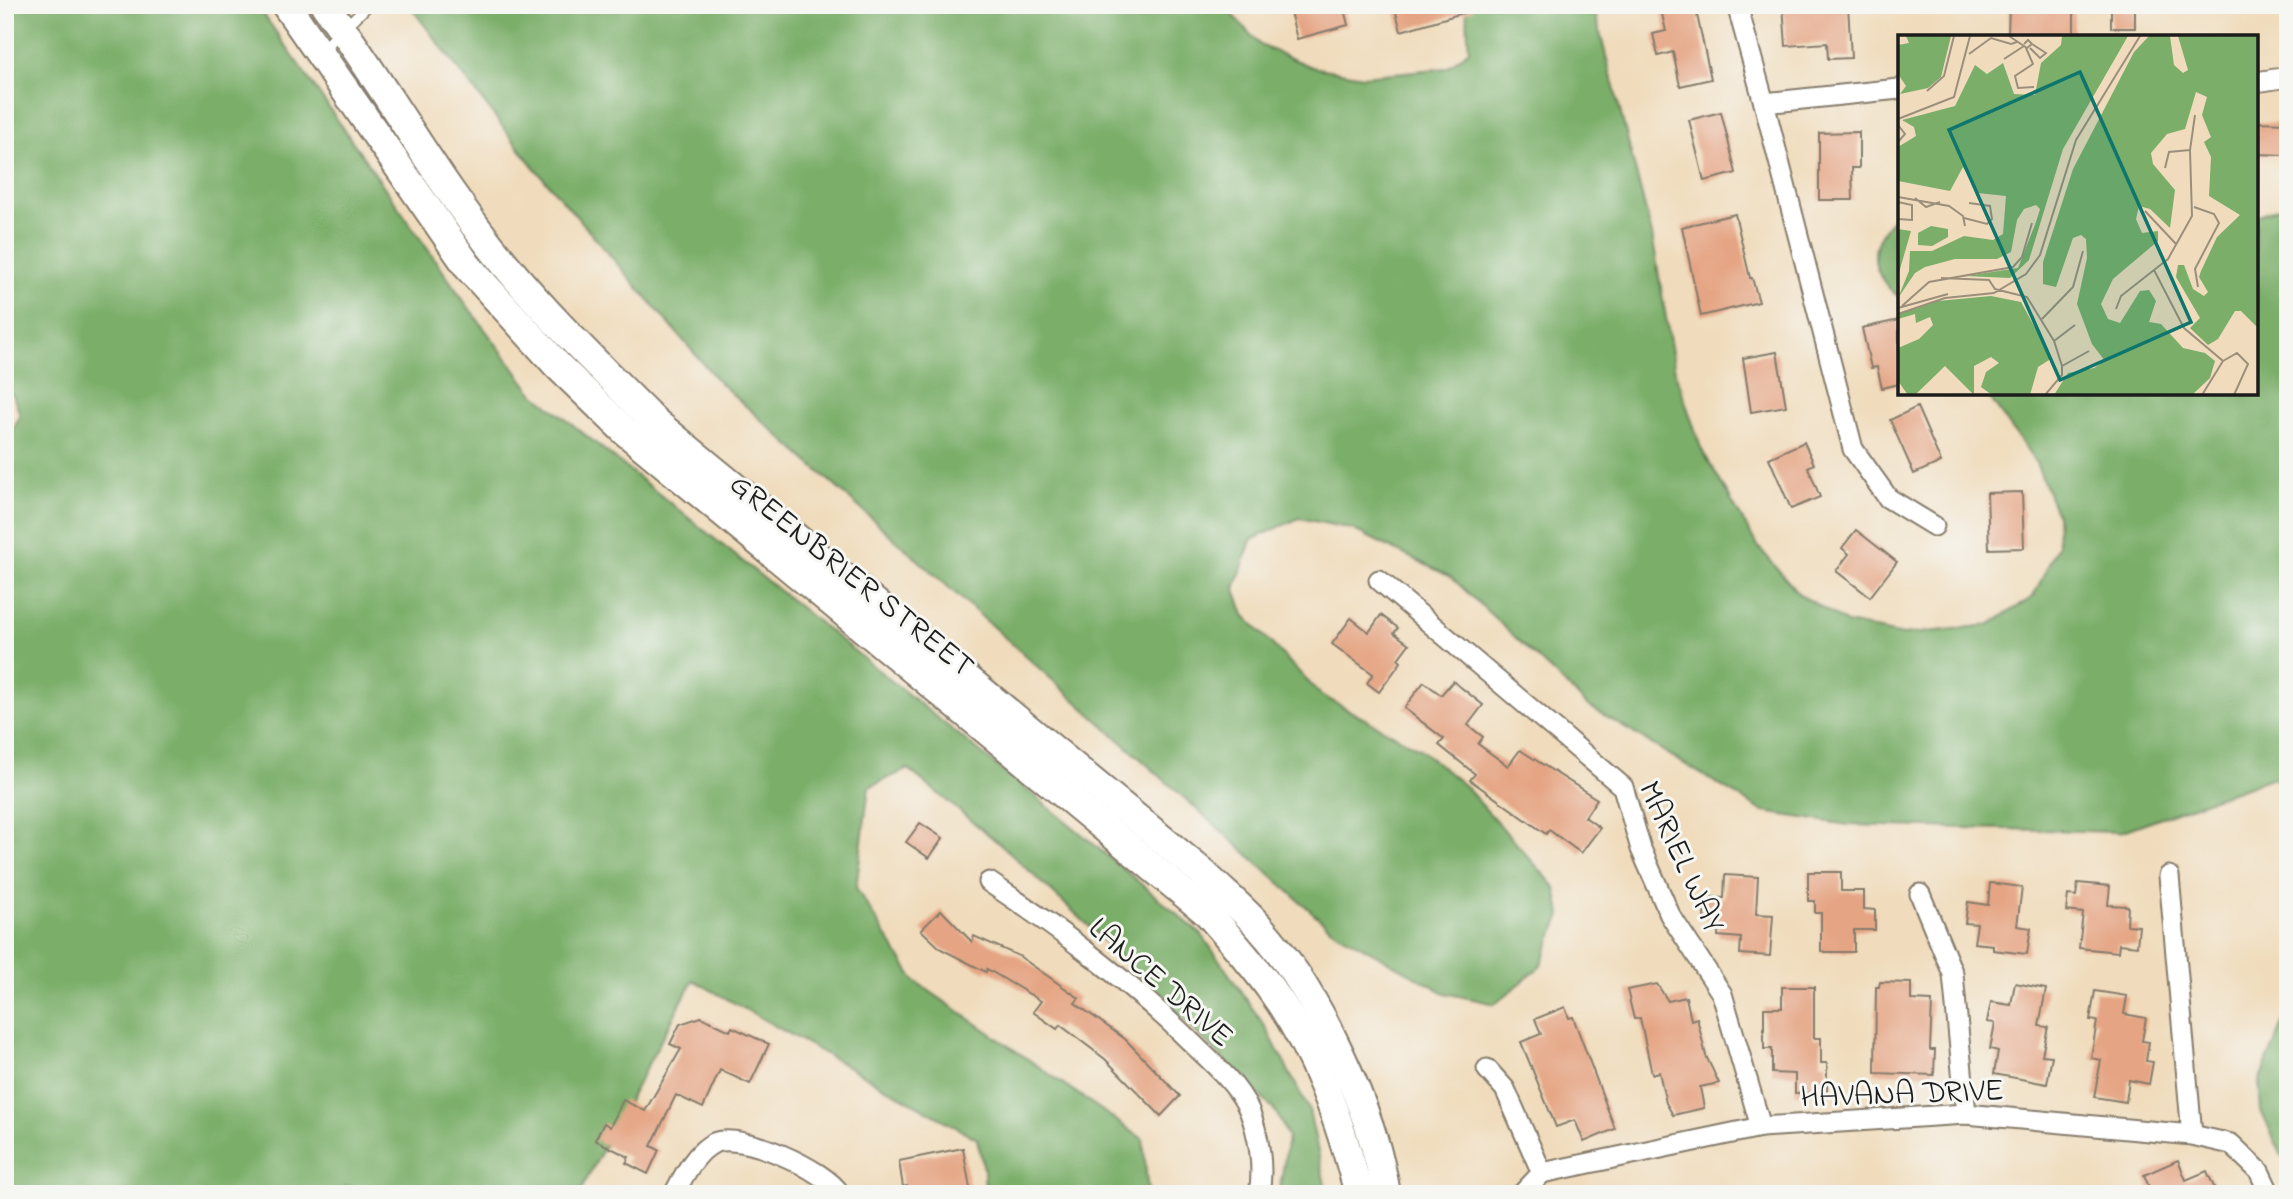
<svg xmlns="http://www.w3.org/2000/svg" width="2293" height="1199" font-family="'Indie Flower',sans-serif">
<rect width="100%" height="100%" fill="#f6f6f2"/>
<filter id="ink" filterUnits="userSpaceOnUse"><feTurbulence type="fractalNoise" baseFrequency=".0143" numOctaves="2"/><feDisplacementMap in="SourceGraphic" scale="14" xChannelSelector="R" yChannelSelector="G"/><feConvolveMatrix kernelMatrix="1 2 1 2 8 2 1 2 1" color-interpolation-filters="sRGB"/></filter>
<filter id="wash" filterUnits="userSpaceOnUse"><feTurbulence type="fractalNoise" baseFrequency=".00686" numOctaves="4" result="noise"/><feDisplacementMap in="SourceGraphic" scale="28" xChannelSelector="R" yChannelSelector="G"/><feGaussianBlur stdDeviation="1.57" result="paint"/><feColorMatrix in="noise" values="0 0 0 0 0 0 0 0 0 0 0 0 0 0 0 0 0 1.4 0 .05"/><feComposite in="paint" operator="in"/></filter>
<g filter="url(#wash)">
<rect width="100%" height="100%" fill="#f0dcbc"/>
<g fill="#7aae69" stroke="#4b6542" stroke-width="2">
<path d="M5,5H257L466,304L532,392L1072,826L1202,935L1266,1028L1309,1110L1327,1194H1279L1288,1137L1276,1112L1089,926L1001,845L908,769L869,787L856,888L915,981L1143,1139L1148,1194H985L984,1169L977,1139L693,980L579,1194H388L346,1186L341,1194H5V447L20,415L13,395L5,390Z"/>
<path d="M409,5H1224L1260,45L1312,67L1363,76L1447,68L1469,50L1466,5H1588L1595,13L1652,235L1675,371L1701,448L1757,545L1798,593L1847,623L1903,635L1988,625L2033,597L2058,545L2057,515L2036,463L1987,394H2256V216L2288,204V783L2271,778L2120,832L1848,825L1764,812L1587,705L1451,577L1352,529L1299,518L1251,540L1235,589L1244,615L1321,695L1420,749L1465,786L1556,888L1561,915L1540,967L1495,1004L1445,993L1331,929L720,383L533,166Z"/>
<path d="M1899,212V297C1865,270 1869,240 1899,212Z"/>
<path d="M2288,1012V1169L2261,1111L2259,1081Z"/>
</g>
<g id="blocks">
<g fill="#e5a584">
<path d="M1300,5H1343L1348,25L1297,39L1289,8Z"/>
<path d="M1394,5H1472L1473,10L1401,31Z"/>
<path d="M1783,5H1848L1851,58L1828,59L1827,43L1786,46Z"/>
<path d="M2009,5H2074V37L2008,34Z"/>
<rect x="2111" y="5" width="24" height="23"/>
<path d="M1695,6L1711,79L1680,86L1673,52L1658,56L1653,34L1666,31L1662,14Z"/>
<path d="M1721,112L1736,173L1704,181L1689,120Z"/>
<path d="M2256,122L2288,123V155L2256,154Z"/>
<path d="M1859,132V168H1852L1853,200H1819V133Z"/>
<path d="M1735,214L1750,278H1752L1759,302L1701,316L1682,227Z"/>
<path d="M1899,320V384L1882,388L1877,367L1871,368L1862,328Z"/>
<path d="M1777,352L1786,406L1751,412L1743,358Z"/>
<path d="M1917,407L1941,462L1914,474L1890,420Z"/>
<path d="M1804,442L1814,464L1808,467L1820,497L1791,509L1769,458Z"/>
<path d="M2022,492L2024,548L1989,549L1987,493Z"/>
<path d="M1856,530L1897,562L1870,597L1836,571L1849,554L1842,548Z"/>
<path d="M1381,615L1398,628L1394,633L1409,644L1398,659L1401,662L1379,692L1367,683L1373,674L1332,644L1351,618L1369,632Z"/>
<path d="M1453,681L1483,705L1468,725L1483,737L1478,744L1508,766L1520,750L1597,799L1585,817L1600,828L1581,853L1549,830L1546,834L1470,780L1475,774L1439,745L1444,739L1404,708L1424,682L1441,695Z"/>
<path d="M920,823L943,838L929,858L906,842Z"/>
<path d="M1808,872H1841V891H1864V909L1875,910V930H1854V952H1821V913H1815V901H1808Z"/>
<path d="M1725,875L1758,877L1756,914L1773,915L1770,956L1740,954L1741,938L1718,936L1719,919L1704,918L1705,897L1724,898Z"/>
<path d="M1990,883L2022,887L2017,926L2031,928L2027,954L1993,950V945L1974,943L1977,924L1965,923L1968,902L1988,905Z"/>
<path d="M2078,883L2110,886L2108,905L2128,906L2127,925L2139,926L2137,946L2119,944L2118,952L2079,948L2083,913L2066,911L2068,895L2076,896Z"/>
<path d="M941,910L972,942L974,936L1019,956L1079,998L1075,1003L1125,1039L1180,1096L1161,1116L1105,1059L1060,1025L1057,1029L1033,1012L1041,1001L987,969L986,972L941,949L921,930Z"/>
<path d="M1880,982L1911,983V1000L1932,1001L1930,1050H1935L1934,1075L1875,1073L1876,987H1879Z"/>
<path d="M2015,983L2046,989L2039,1026L2048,1027L2042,1055L2052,1056L2047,1084L1994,1074L1998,1051L1990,1049L1995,1023L1987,1022L1991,1002L2011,1005Z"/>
<path d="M1657,984L1668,1001L1686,997L1691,1020L1697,1018L1706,1056L1719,1083L1700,1087L1704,1108L1673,1115L1666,1103L1659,1072L1652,1074L1640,1018L1634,1019L1627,990Z"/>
<path d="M1782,987H1814V1038H1821V1063H1827V1093H1795V1074L1772,1073V1049H1764V1008H1782Z"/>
<path d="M2095,991L2127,996L2124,1014L2146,1018L2142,1041L2149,1042L2146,1061L2153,1062L2149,1084L2129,1080L2126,1102L2094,1097L2101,1060L2091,1058L2097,1021L2090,1020Z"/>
<path d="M1565,1007L1569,1018L1573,1017L1615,1129L1584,1142L1575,1120L1556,1127L1521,1042L1541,1034L1535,1019Z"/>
<path d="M701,1017L730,1031L732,1027L769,1044L750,1084L720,1070L703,1108L676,1095L651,1146L659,1150L648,1174L626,1163L629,1157L595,1140L604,1123L610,1127L623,1100L645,1111L681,1049L670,1044L680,1024Z"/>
<path d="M963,1148L971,1194H908L907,1186L903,1187L899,1161Z"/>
<path d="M2178,1160L2186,1180L2207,1171L2217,1194H2152L2144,1175Z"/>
</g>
</g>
</g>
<g filter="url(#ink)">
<use href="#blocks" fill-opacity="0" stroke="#867c6c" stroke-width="2"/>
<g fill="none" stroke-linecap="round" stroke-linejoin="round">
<defs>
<path id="service" d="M322,50L368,5"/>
<g id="minor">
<path d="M1737,5L1764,103L1899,89"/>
<path d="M2256,82L2288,77"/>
<path d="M1764,103L1853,449L1888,498L1934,526"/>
<path d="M1379,580L1623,787L1641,849L1670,915L1722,994L1761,1127"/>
<path d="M2169,876L2192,1135"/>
<path d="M989,882C1062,931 1132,983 1194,1045C1213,1063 1238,1085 1249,1110C1259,1135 1264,1167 1259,1194"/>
<path d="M1920,894L1953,974L1966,1114"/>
<path d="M1487,1069L1505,1089L1542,1173"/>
<path d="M674,1194C683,1177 696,1151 714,1143C741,1131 826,1170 840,1194"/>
<path d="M1522,1194L1542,1173L1761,1127L1966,1114L2192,1135L2231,1144L2259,1171L2270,1194"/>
</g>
<g id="secondary">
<path d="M286,5L469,268L558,366L626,432L1209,914C1229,938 1251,962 1270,988C1315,1049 1340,1121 1359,1194"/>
<path d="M325,5C387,89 437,182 504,263C550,319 602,369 654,421L1203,873C1222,892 1244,909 1261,929C1317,991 1373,1111 1386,1194"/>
</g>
</defs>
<use href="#service" stroke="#867c6c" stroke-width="13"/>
<use href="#minor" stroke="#867c6c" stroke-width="23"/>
<use href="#secondary" stroke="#867c6c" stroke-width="32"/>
<use href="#service" stroke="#fff" stroke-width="10"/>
<use href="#minor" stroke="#fff" stroke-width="19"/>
<use href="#secondary" stroke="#fff" stroke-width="28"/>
</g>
</g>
<g text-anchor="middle" stroke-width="6" stroke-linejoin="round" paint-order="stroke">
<g font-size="32" fill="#1c1c1c" stroke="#f6f6f2">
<text transform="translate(853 574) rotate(39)" y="11">GREENBRIER STREET</text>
<text transform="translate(1683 856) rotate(65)" y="11">MARIEL WAY</text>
<text transform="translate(1162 981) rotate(41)" y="11">LANCE DRIVE</text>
<text transform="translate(1902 1092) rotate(-2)" y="11">HAVANA DRIVE</text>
</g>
</g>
<g transform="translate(1898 35)">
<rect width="360" height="360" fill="#f0dcbc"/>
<path d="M8,1H53L43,42L30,53L2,59L8,51L0,39V10L11,8ZM164,1H230L165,114L131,225L112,243L68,241L120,233L138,187L142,174L138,170L126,174L119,185L113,217L99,224H57L27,232L17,238L0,263L11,236L12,216H34L66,201L95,205L105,199L108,161L80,158L65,132L52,156L0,146V112L18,101L16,92L4,85L57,71L77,30L89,39L105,28L116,59L137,60L143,28L163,10ZM251,1H272L276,30L285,38L290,35L280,1H360V293L343,276H337L320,304L310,310L292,293L302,283L278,242L280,230H286L295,254L306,261L310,257L301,242L303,236L319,202L342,180L311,161L313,122L306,107L313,102L304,80L309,62L298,57L287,94L269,99L253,118L255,129L277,155L272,193L252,174L241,171L238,184L244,198L260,196V206L215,244L203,269L210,284L222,288L242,256L251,255L258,266L251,287L263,289L285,313L307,318L317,326L312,343L294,360H156L170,338L196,333L207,326L194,309L179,269L189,223L188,204L183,200L175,203L158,252L145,249V227L175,134L236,17ZM33,191L50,194V202L34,211L20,210V198ZM0,194L13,196L0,241ZM93,261L123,267L151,318V325L140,332L132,360H94L83,352L88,337L101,328L93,322L76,331V360L47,331L17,360H10L0,346V313L21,304L35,290L32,282L18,288L17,279L0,284V279L40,266Z" fill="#7aae69"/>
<path fill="none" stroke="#9b8f7c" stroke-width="2" d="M111,1L129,13L134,9L130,5L126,9M128,13L135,29L117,41L120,53L136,52M132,13L142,23L148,18L134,9M71,19L93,3L113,9L119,7M106,24L126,11M29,56L46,41L56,1M297,80L292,115L294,181L270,224L256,235L286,293L325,326L304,360M0,84L56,62L72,1M0,90L7,99L0,107M267,133L271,117L292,115M0,162L51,171L65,181L67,191M17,163L28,172L42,167M0,167L14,170V185L0,184M296,172L316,179L321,188L297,234L300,252M247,176L278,209M66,183L89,189L94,184L92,171L71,168M43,243L91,245L97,254L129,262L156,306L164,331V340L147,360M4,271L31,247L115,232L124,222L134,188M0,273L50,259M218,274L223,261L256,235M0,279L47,263L96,258L128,239L142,220L178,105L242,1M144,284L175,252L185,216M156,306L177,290M325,326L339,318L350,329L336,360M164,331L191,316"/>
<path fill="#0f766e" fill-opacity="0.15" stroke="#0f766e" stroke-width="3.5" d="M182,37L293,287L162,345L51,95Z"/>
<rect width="360" height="360" fill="none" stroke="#1c1c1c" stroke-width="3.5"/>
</g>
<rect width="2293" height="1199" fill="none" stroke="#f6f6f2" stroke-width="28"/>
</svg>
